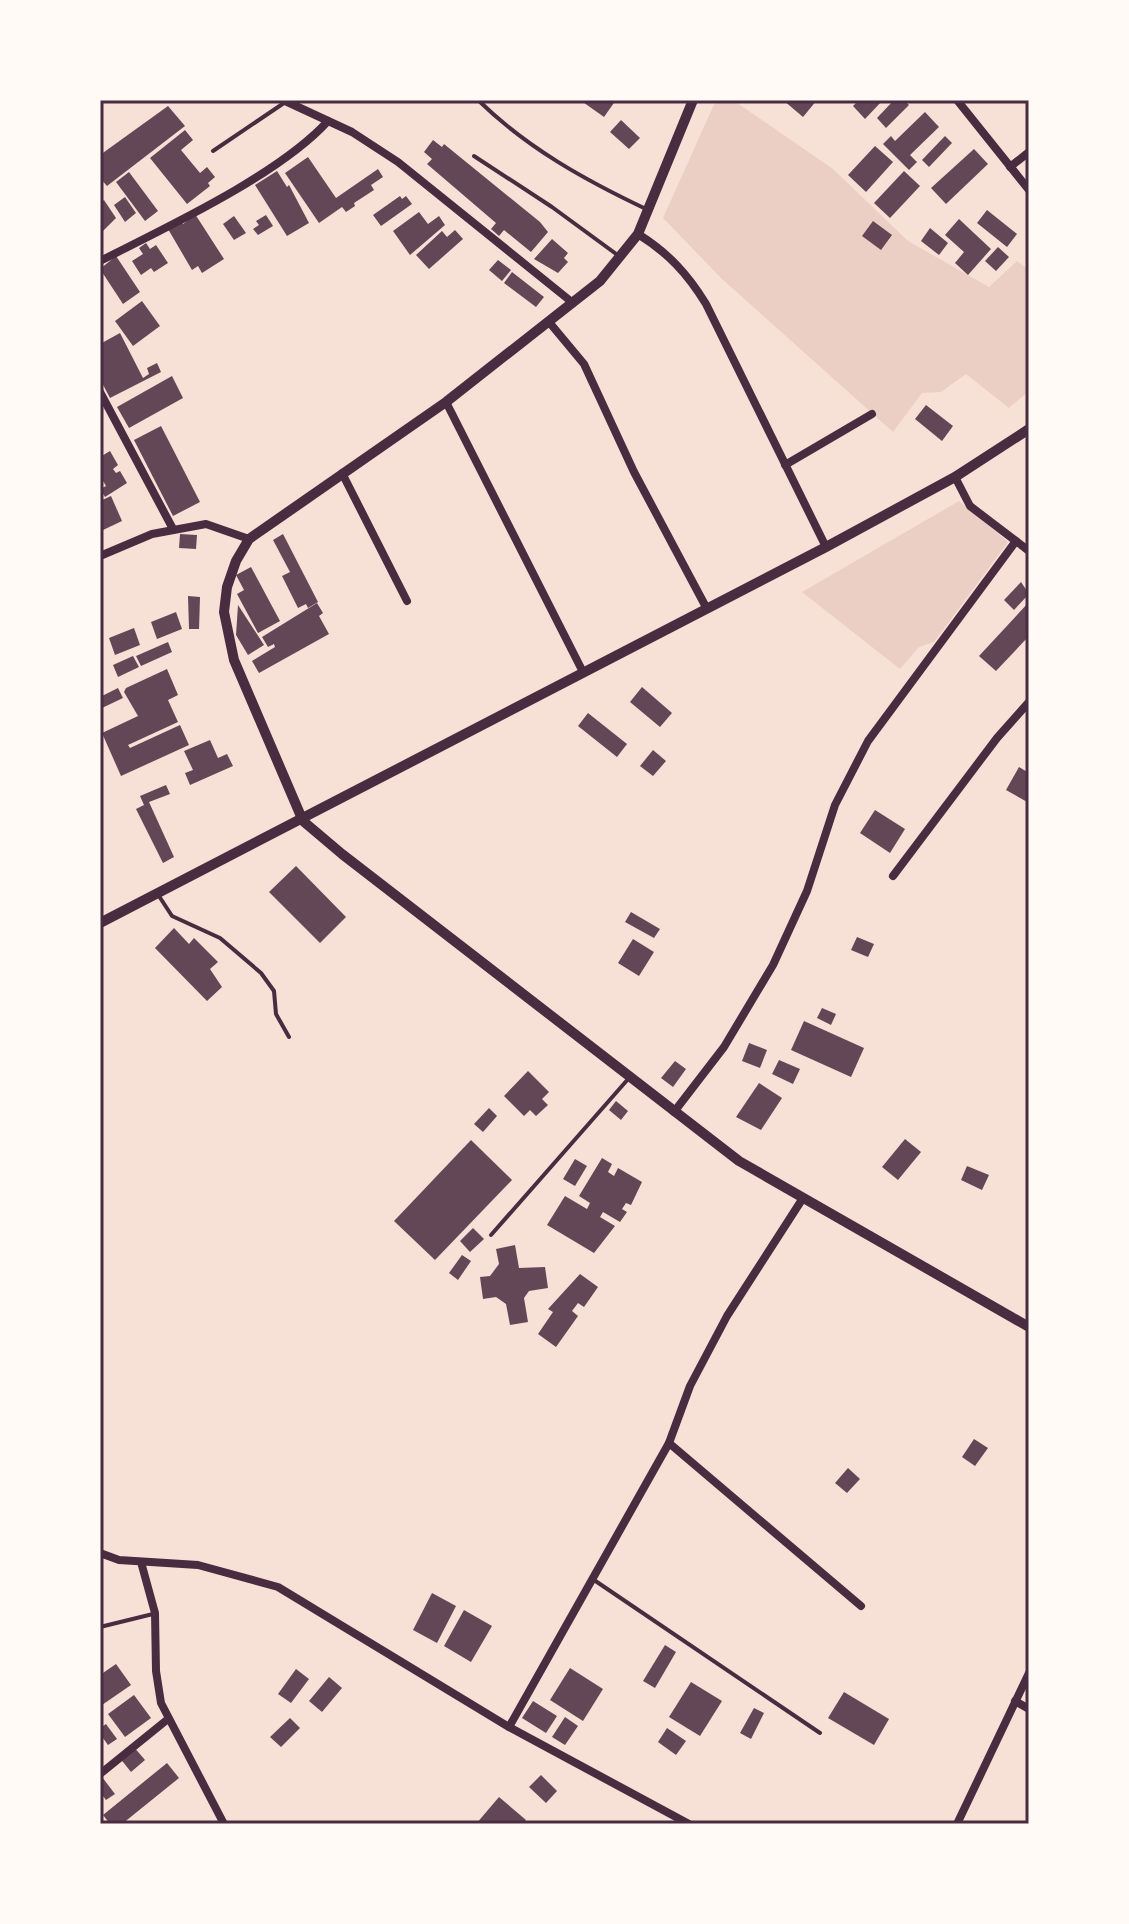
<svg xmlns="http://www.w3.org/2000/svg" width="1129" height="1924" font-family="'Varela Round',sans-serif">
<rect width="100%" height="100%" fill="#f7e1d7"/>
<g fill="#ebcfc5">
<path d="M716,100H733L833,169L908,241L989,287L1017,261L1029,270V391L1009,408L966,374L941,392L922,393L893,432L722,279L663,218Z"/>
<path d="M959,501L1008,542L934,642L919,647L900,669L802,592Z"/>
</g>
<g fill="#644757">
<path d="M580,100H616L604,117Z"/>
<path d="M783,100H817L803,117Z"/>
<path d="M859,100H883L865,119L853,106Z"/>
<path d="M894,100H904L909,105L886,128L877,118Z"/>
<path d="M168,106L185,126L107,186L100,178V155Z"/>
<path d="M925,112L939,127L910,155L917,162L909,170L883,144L891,136L895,141Z"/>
<path d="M621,120L640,138L629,149L610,132Z"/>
<path d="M185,130L193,140L181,150L200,173L207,167L215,177L208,183L210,186L187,204L150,158Z"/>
<path d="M945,136L952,143L929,167L922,160Z"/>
<path d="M433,140L442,147L444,144L540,222L548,232L531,252L504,230L499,236L491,229L496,223L427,164L432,159L424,152Z"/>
<path d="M875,146L893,162L866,192L848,175Z"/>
<path d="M974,149L988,164L946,204L931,188Z"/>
<path d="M308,157L336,198L378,169L383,177L371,185L374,190L354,203L355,206L346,212L342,207L319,223L285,173Z"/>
<path d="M277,171L287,187L289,185L309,223L287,236L255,185Z"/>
<path d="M904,171L920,186L890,218L874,203Z"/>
<path d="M129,172L158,211L145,221L116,182Z"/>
<path d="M400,196L402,199L406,196L412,204L381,226L373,215Z"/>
<path d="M125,197L136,213L125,222L114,205Z"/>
<path d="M104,200L116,218L102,232L100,203Z"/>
<path d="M987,210L1017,234L1007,247L977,223Z"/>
<path d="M419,212L428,224L439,216L445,225L410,255L393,231Z"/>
<path d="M195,214L224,259L202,273L198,266L192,270L168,229L181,221L183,224Z"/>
<path d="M266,215L273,226L258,235L253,229L259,225L256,221Z"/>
<path d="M234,216L246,233L234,240L223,224Z"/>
<path d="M959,219L991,249L968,275L955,263L964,252L945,235Z"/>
<path d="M873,221L892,235L881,250L862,236Z"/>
<path d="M930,228L948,243L939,255L921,241Z"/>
<path d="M455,230L463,239L429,269L416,255L442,231L447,237Z"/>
<path d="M552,239L568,253L564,258L568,262L558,273L534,259Z"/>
<path d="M146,243L150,249L156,245L168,263L154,272L151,268L141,275L132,261L143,254L139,248Z"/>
<path d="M998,247L1009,257L996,271L985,261Z"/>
<path d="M116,256L140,292L123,304L100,269Z"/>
<path d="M498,260L511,270L502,281L489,270Z"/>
<path d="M512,272L544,297L536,307L504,283Z"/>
<path d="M142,301L160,326L133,346L115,321Z"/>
<path d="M120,333L143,378L149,374L147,368L157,363L161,372L110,398L100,379V344Z"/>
<path d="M172,376L183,398L129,428L117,407Z"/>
<path d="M926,405L953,426L942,441L915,419Z"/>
<path d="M161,426L200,502L173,516L134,440Z"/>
<path d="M110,451L118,465L113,469L116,473L120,471L127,483L105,497L100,489L106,486L100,476V457Z"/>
<path d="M111,496L122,521L101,531L100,501Z"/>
<path d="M180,534L197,535L196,549L179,548Z"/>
<path d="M283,534L318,602L308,608L306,604L298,608L282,576L290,572L273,540Z"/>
<path d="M251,567L280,621L258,633L237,594L244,590L236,575Z"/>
<path d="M1021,582L1029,594L1014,610L1004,600Z"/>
<path d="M188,596L200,597L199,629H189Z"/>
<path d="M1029,602V636L996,671L979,656Z"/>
<path d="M317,603L323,613L319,616L329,634L259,673L252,661L275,647L274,644L268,647L262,637Z"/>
<path d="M238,605L264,645L248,655L236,635Z"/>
<path d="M176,612L182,629L157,639L151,622Z"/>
<path d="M134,628L140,645L115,655L109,638Z"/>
<path d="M168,642L172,652L141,666L136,656Z"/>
<path d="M133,656L139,667L118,677L113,665Z"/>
<path d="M167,669L178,695L168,700L178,722L128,745L130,748L180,725L189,745L121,776L102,733L138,716L124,692L126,688Z"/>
<path d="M642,687L672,713L660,727L630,702Z"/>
<path d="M118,688L123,698L102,708L100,697Z"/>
<path d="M588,713L627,744L617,757L578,726Z"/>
<path d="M210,740L218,758L227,754L233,766L190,785L185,773L193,770L184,751Z"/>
<path d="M653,750L666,761L653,776L640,766Z"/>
<path d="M1019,767L1029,773V803L1006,790Z"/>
<path d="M166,785L170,794L149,802L174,857L163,863L136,809L144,805L140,796Z"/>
<path d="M875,810L905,829L890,853L860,833Z"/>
<path d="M296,866L346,917L320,943L269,892Z"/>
<path d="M631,912L660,929L654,938L625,922Z"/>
<path d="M174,928L189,944L194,938L218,962L210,969L222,987L207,1001L155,948Z"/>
<path d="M857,937L874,944L868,957L851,950Z"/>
<path d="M633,939L654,952L639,976L618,963Z"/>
<path d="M822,1008L836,1014L831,1025L817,1018Z"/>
<path d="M804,1021L864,1048L851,1077L791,1050Z"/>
<path d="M749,1043L767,1050L760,1068L742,1061Z"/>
<path d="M779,1060L800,1069L793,1084L772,1074Z"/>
<path d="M675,1061L686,1069L673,1087L661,1078Z"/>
<path d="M528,1071L549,1092L542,1099L548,1105L536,1116L530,1110L524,1116L504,1096Z"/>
<path d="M759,1083L782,1098L761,1130L736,1117Z"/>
<path d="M616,1101L628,1111L621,1120L609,1110Z"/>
<path d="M489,1108L497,1116L483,1132L474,1124Z"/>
<path d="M905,1139L921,1152L898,1180L882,1167Z"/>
<path d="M471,1140L512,1180L435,1260L394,1221Z"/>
<path d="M602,1158L612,1164L608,1172L614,1176L618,1168L642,1182L631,1205L626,1203L622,1209L627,1212L620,1222L603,1212L600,1217L615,1226L594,1253L547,1225L565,1196L587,1209L590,1203L579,1196Z"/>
<path d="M575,1159L587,1166L575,1186L563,1179Z"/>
<path d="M967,1166L989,1175L982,1190L961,1180Z"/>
<path d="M473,1228L484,1239L470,1252L460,1241Z"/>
<path d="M515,1245L519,1268L545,1267L548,1288L529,1291L524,1298L528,1322L510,1325L506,1304L496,1297L483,1299L480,1277L490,1276L499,1264L496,1249Z"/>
<path d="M462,1255L471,1261L458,1280L449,1273Z"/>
<path d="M580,1274L598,1287L584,1307L578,1303L572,1311L578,1316L556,1347L538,1334L553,1312L548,1309Z"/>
<path d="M974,1439L988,1448L975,1466L962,1457Z"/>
<path d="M848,1468L860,1479L847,1493L835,1483Z"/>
<path d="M432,1593L456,1606L437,1643L413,1630Z"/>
<path d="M464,1610L492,1626L471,1662L444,1646Z"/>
<path d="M665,1645L676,1652L655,1688L643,1681Z"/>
<path d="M116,1664L131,1685L102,1705L100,1675Z"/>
<path d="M570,1668L603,1689L583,1721L550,1700Z"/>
<path d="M296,1669L309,1679L291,1703L278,1694Z"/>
<path d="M329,1677L342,1688L322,1712L309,1701Z"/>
<path d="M691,1682L722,1701L700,1736L669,1717Z"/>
<path d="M844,1692L889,1719L874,1745L828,1718Z"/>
<path d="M134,1695L151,1718L125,1737L108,1714Z"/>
<path d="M533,1701L557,1716L546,1733L522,1718Z"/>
<path d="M754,1708L764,1713L751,1739L740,1733Z"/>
<path d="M565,1717L578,1726L565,1745L552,1737Z"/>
<path d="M290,1718L300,1728L281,1747L270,1737Z"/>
<path d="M106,1724L117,1739L108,1745L100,1734V1728Z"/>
<path d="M667,1728L686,1741L676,1755L658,1742Z"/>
<path d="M133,1746L145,1760L131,1772L119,1757Z"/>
<path d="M167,1763L179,1778L122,1824H110L103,1815Z"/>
<path d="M541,1775L557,1791L546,1803L529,1787Z"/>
<path d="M102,1777L115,1794L106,1800L100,1792Z"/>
<path d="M499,1797L526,1820L523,1824H476Z"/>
</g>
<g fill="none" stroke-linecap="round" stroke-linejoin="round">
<g stroke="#4a2c40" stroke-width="4">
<path d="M478,100C527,148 585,180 646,209"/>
<path d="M213,151L284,103"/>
<path d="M474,156L552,207L619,256"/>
<path d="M157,893L172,916L220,938L261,973L274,991L276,1014L289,1037"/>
<path d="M491,1235L629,1078"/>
<path d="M594,1580L820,1733"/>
<path d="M100,1627L153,1614"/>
</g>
<g stroke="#4a2c40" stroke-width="8">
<path d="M283,100L352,132L398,162L573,303"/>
<path d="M957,100L1029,190"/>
<path d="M1010,167L1029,152"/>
<path d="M638,234C668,253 687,273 706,304L826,547"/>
<path d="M100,261C167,227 279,175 328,121"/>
<path d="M549,322L584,364L634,472L707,609"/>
<path d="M100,392L173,529"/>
<path d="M446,402L583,672"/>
<path d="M785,465L872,414"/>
<path d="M342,473L407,601"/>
<path d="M955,477L970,506L1029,551"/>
<path d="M100,556L152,534L206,524L249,539"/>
<path d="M893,876L997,738L1029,702"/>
<path d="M674,1112L724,1047L773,965L807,891L835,805L868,741L1016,541"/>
<path d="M669,1443L861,1606"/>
<path d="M100,1553L119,1560L198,1565L278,1587L509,1727L689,1824"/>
<path d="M141,1562L155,1613L156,1671L161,1703L224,1824"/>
<path d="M1015,1701L1029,1709"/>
<path d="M509,1727L669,1443L690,1386L727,1316L803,1198"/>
<path d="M100,1774L168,1719"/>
<path d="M957,1824L1029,1673"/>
</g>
<g stroke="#4a2c40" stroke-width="10">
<path d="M693,100L638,234L600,281L446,402L249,539L236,561L227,587L224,612L234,660L303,821L342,854L739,1161L1029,1327"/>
<path d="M100,923L826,547L955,477L1029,429"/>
</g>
</g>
<rect width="1129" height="1924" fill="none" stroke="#fffaf5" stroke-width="204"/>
<rect x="102" y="102" width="925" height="1720" fill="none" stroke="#4a2c40" stroke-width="3"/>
</svg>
